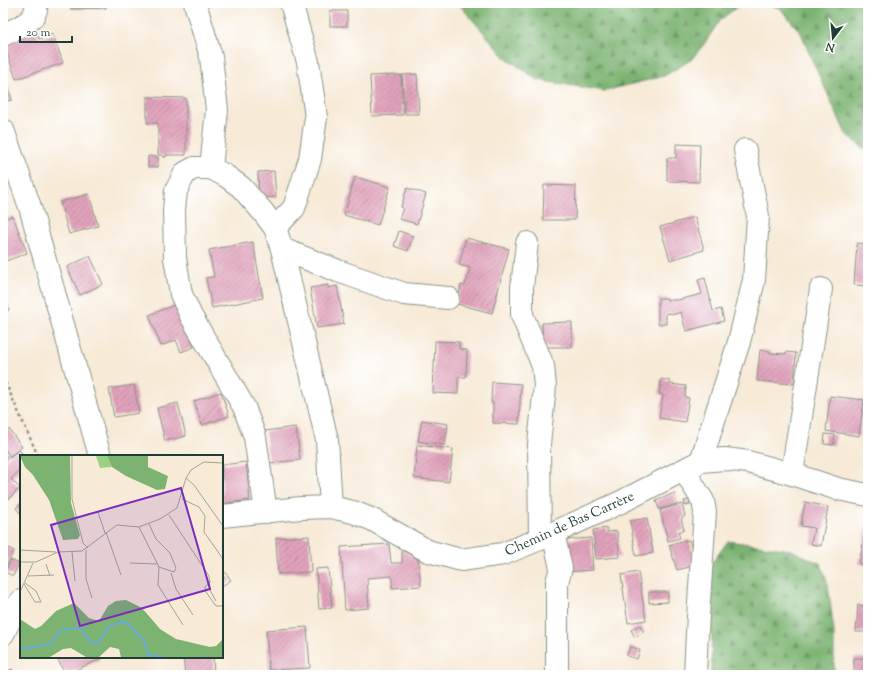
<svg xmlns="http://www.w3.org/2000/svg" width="871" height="678" font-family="'Sorts Mill Goudy',serif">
<defs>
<pattern id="forest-firs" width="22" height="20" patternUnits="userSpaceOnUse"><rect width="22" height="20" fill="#7cb371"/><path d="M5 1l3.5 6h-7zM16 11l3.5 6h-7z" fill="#65935e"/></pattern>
<pattern id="building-hatch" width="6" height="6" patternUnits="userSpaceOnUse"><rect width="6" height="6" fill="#e1a2bc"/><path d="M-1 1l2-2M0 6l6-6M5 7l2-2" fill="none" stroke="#b6859a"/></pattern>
</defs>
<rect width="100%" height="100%" fill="#fff"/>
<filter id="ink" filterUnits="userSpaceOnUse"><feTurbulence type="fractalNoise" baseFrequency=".025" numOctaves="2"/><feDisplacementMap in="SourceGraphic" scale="8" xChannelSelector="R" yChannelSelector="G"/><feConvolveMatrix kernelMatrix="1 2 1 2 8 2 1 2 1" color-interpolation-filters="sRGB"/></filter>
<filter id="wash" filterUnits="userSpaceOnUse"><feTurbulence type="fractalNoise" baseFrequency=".012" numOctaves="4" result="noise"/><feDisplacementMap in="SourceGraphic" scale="16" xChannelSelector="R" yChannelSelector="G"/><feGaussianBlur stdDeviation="0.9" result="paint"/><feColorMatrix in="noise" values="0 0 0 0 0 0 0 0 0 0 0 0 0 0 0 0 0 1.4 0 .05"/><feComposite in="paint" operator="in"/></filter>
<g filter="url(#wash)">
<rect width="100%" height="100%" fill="#f7ead7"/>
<g fill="url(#forest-firs)" stroke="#4e7852">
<path d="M458,3H742L720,20L704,44L691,60L664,76L604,91L538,80L505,57Z"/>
<path d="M761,3H868V152L846,134L812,60L801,33L780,8Z"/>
<path d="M728,541L791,550L821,564L828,585L834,632V675H711L712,639L709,567Z"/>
</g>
<g id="blocks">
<g fill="url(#building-hatch)">
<path d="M71,3H106V8L71,9Z"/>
<rect x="330" y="11" width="17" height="15"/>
<path d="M36,30L39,39L53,34L63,63L16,79L3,41Z"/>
<path d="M417,74L419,114H405L402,75Z"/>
<path d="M392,75H401L403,115L372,116L370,76Z"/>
<path d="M8,86L12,100L3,102V88Z"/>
<path d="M147,97L186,98V155H166V157H163V155H158V123H147Z"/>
<path d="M676,144L700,145L699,182L667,181V158H676Z"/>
<path d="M148,156L158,157V167H148Z"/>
<path d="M274,171L276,197L259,198L258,172Z"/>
<path d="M355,177L390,187L378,225L344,215Z"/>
<path d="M544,185L576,186L575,220H543Z"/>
<path d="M407,188L426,194L417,224L399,219L403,208L401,207Z"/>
<path d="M89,194L98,226L69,234L60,202Z"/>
<path d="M13,216L27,253L3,262V219Z"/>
<path d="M695,217L704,250L670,260L660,227Z"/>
<path d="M399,231L413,236L408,251L394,246Z"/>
<path d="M466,238L509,249L492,313L457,304L461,285L465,286L470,268L459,265Z"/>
<path d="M253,242L263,298L212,308L206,278L214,277L209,250Z"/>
<path d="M857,243L868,244V286L854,285Z"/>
<path d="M90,256L103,284L80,295L67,267Z"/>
<path d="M705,278L713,311L721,309L724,321L686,331L681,312L675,314L666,313V324H658V298H667V300H678L702,294L698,280Z"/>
<path d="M328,285V288L337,286L344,324L317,328L310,288Z"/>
<path d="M3,301H7L9,310L3,312Z"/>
<path d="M177,304L194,347L181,352L176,340L161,346L149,315Z"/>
<path d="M572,322V347H543L542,323Z"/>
<path d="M435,341L459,342V349L467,350L466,377H458V394L433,393Z"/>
<path d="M760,350L770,351V353L786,354V352L796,353L794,384L757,381Z"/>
<path d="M661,379L670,381V384L686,386L685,397L689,398L685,422L659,418L663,395L659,394Z"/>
<path d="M492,382L521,384L519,424L493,423V403L491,402Z"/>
<path d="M134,385L139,413L114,417L109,389Z"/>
<path d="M221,392L229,416L202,425L194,401Z"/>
<path d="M830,396L864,400L859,436L826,431Z"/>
<path d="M178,403L186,436L165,441L157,408Z"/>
<path d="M422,420L448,424L445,445L418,441Z"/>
<path d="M296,427L300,460L269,463L265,431Z"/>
<path d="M9,429L22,447L10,456L3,447V434Z"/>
<path d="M825,434L835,435L834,445L824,444Z"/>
<path d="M417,445L453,449L449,482L414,478Z"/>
<path d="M19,450L25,456H21V469L11,479L20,488L8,500L3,496V463L9,457Z"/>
<path d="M3,452L8,457L3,462Z"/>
<path d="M246,462L250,500L222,504V465Z"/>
<path d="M674,493L677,504L659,509L656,501Z"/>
<path d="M689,500L690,505L685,506L684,501Z"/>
<path d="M805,502L828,507L821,546L811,544L814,528L801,526Z"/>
<path d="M21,503V514L16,508Z"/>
<path d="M682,504L685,516L681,519L684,530L678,532L680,538L668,541L660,510Z"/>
<path d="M647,518L653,553L636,556L630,521Z"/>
<path d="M867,524H868V565L859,564Z"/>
<path d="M607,528V532L617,531L620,557L596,559L593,530Z"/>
<path d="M309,536L311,572L278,574L276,538Z"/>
<path d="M591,538L593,570L566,572L564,540Z"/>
<path d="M689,540L697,565L677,570L669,545Z"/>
<path d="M389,544L391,563H402V550L418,559L421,586L392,588V576L367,578L369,608L345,610L341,547Z"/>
<path d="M3,545L14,551L3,572Z"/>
<path d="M11,560L19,564L13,576L5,572Z"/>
<path d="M222,568L231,580L222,586Z"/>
<path d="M328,568L332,608L319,609L316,569Z"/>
<path d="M638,572L646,620L628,623L621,575Z"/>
<path d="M649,592H668V602L649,603Z"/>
<path d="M858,605L868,606V632H856Z"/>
<path d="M640,625L644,632L635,637L631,630Z"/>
<path d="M307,627L310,668L269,670L266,630Z"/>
<path d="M630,646L640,650L637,659L627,656Z"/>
<path d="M57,657H99L100,659L65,675Z"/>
<path d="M183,657H213L214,674L185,675Z"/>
<rect x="854" y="658" width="14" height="17"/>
<path d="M12,669L15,675H3V674Z"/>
</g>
</g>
</g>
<g filter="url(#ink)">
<use href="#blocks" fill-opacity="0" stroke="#8b9486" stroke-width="1"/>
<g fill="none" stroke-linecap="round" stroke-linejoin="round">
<defs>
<g id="minor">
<path d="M195,3L211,57L217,110L211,168"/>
<path d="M3,35C16,28 39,22 36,3"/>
<path d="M3,130L30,207L100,456"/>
<path d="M275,228L294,208L310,159L316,117L308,62L291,3"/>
<path d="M527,243L522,287V315L543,366L545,386L539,444L540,539"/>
<path d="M282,249L338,271L404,294L448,298"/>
<path d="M701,461L739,342L754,280L758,216L745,150"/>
<path d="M684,470L703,501L705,512L697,632L695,675"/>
<path d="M792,474L821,289"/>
<path d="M266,512L255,437L244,407L191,316L181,294L175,258L174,210L176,191L185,173L194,168H211L226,176L241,187L263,212L275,228L282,249L327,440L331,507"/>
<path d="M222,516L301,508L331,507L353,512L371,519L428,551L461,560L503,554L540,539L621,502L701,461L725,459L748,462L792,474L838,489L868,495"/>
<path d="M553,533L561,568L557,582V674"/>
<path d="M3,634L17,606L21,601"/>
</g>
</defs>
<use href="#minor" stroke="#8b9486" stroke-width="24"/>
<path stroke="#8b9486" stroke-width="2.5" stroke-dasharray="3 3" stroke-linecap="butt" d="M3,377L38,456"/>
<use href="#minor" stroke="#fff" stroke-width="22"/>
</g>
</g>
<g text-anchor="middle" stroke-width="3.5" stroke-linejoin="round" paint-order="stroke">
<g font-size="14" fill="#1f3d34" stroke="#fff">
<text transform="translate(569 523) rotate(-24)" y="5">Chemin de Bas Carrère</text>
</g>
</g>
<g transform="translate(20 455)">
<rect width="203" height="203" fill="#f7ead7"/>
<path d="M76,1H87L92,12L80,13Z" fill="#9bd183"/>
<path d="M0,1H50L51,48L60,80L58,84L43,85L29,45L13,20L5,12ZM87,1H128V12L148,21L145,34L137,35L106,21L92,12ZM106,145L122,153L140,174L156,184L190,192L196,191L203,184V202H101L99,194L90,192L79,202H66L51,193L43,194L30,202H0V164L15,174L21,171L36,156L54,148L69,163L79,166L88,151L96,146Z" fill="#7cb371"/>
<path fill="none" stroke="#68a9dc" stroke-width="2" d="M0,194L31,189L40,175L59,173L63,174L65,180L72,188L77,189L89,171L105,166L125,187L128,200L144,202"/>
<path fill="none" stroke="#a1a596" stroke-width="1" d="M52,1V44L63,88L68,93M166,23L174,30L203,71M162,44L179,52L185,61L184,77L203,104M78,57L85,78M149,60L189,121L190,135L196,146M119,72L139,112L154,117L156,113L150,98L136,84L129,69M86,77L101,120M0,95L36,97M66,95V124L72,143M52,97L55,126M0,107H16L38,97L62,96L97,70L119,72L140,64L157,53L166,23L171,15L184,7L203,8M110,108L137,109M26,109L30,121M139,112L138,130L163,170M151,118L156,134L173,160M8,121L34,120M191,126L185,132L186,137L196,151H203M4,129L15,147H21L16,136L5,128M0,137L13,108"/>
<path fill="#7b2cbf" fill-opacity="0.15" stroke="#7b2cbf" stroke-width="2" d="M161,33L190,134L60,171L31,70Z"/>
<rect width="203" height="203" fill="none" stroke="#1f3d34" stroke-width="2"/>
</g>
<rect width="871" height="678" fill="none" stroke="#fff" stroke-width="16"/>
<g transform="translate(833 38) rotate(196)" stroke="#ffffff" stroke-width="3" paint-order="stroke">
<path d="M0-3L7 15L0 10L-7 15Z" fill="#1f3d34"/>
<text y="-6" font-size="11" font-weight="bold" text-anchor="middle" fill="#1f3d34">N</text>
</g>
<path d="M20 36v6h52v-6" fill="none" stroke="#1f3d34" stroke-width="2"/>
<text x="26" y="36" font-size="12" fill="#1f3d34" stroke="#ffffff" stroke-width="3" paint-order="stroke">20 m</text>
</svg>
